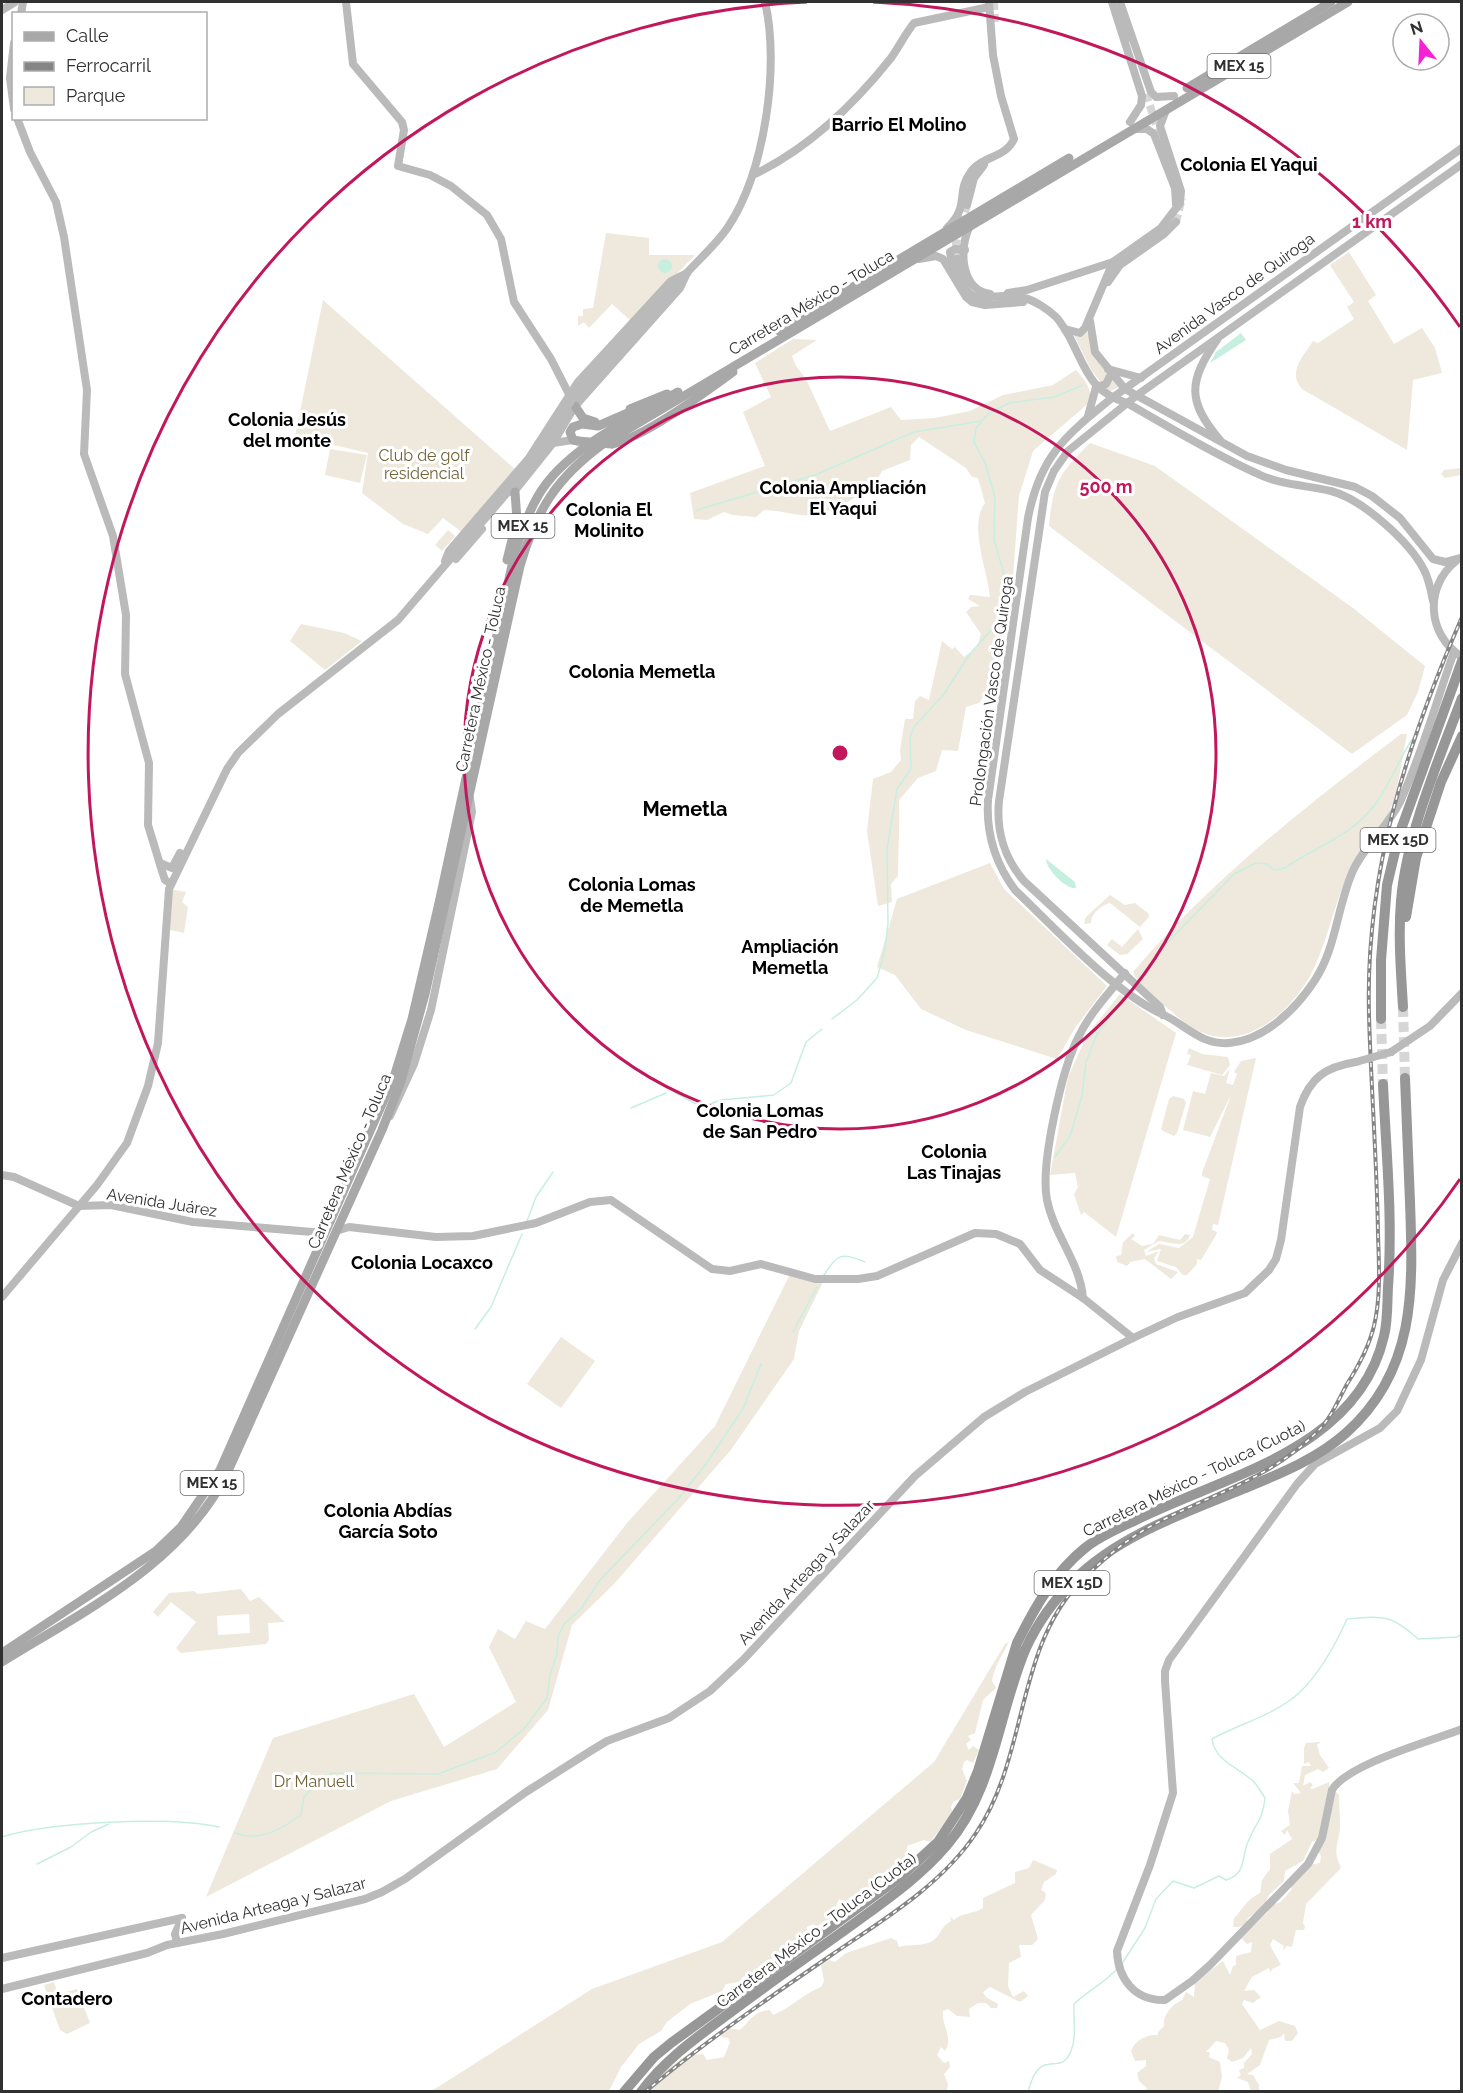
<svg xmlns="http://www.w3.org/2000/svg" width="1463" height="2093" font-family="Raleway,sans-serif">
<rect width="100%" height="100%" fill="#fff"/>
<g fill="#eee9dc" fill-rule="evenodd">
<path d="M606,233L649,238V255H695L631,321L612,304L589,328L584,322L578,326V316H583V309L593,308Z"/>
<path d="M1349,252L1376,295L1368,301L1394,344L1422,328L1435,348L1442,373L1413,380L1407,450L1302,389C1287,372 1303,357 1313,341L1318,343L1354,319L1347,307L1354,302L1330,265Z"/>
<path d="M323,300L516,470L463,533L443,518L428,534L403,524L362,493L368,453L295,436Z"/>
<path d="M1087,332L1105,371L1119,387L1109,392L1091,370L1074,335Z"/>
<path d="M793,339L817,340L792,356L796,366L806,379L830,431L891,407L901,420L935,418L970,411L1003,395L1053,385L1076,370C1085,380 1092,388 1090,402L1033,451L1019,496L1012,590L996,679L979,703L966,707L958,751L942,750L936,771L918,778L899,800C900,826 898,850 898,876L891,884L892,902L878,906L867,831L873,779L891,772L901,760L900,750L905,719H913L915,701L920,696L929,700L942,641L952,649L955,647L964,657L977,647L981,634L966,612L971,607L980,606L968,599L970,595L990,597C988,571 968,526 985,503L978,478L972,477L966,468L919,437L911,445L910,460L882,471C872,492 826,518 802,515C789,514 777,510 764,510L756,517L732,515L724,512L707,520L694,519L690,493L765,466L743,412L771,397L755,363Z"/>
<path d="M1090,443L1155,466L1353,608L1425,666L1418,692L1407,715L1352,754L1049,526C1053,482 1059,474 1090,443Z"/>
<path d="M330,449L367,455L360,483L325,475Z"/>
<path d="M1461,468V475L1445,478L1441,474L1444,470Z"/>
<path d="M448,530L455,536L442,551L435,545Z"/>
<path d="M301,624L344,633L362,641L325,670L290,641Z"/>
<path d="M1401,734H1407C1401,762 1399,792 1387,818C1376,840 1355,856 1346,879C1332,911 1326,947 1309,978C1280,1026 1227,1061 1178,1017C1164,1004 1140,989 1133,972C1211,880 1305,807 1401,734Z"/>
<path d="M990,863L1004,889L1107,986L1075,1028L1057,1059L966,1030L921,1009L895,975L877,967L897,899Z"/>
<path d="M169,889L186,892L182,902L188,907L184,933L166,929Z"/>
<path d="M1110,895L1125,905L1135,903L1148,913L1149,917L1140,927L1110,903C1101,905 1091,914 1091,923L1084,924L1086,917Z"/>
<path d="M1138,929L1143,939L1127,954L1120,955L1107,945L1112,939L1122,947Z"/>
<path d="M1120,994L1176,1033L1116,1237L1084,1212L1081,1215L1074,1194L1078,1187L1075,1173L1050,1175L1068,1077L1087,1035Z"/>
<path d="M1189,1048L1202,1054L1228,1057L1230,1065L1222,1075L1187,1065L1191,1055L1187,1054Z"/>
<path d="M1256,1058L1218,1225L1213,1224L1212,1230L1217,1232L1216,1235L1201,1260L1197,1259V1264L1187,1275H1183L1176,1267L1157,1261L1161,1249L1146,1252L1159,1244L1179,1248L1193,1237L1210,1179L1202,1176V1173L1231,1095L1210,1137L1183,1130L1193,1091L1205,1094L1211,1073L1224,1076L1230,1069L1226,1083L1233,1085L1237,1074L1234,1072L1241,1061Z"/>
<path d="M1173,1096L1184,1099L1186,1103L1177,1133L1174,1136L1161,1130L1169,1099Z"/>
<path d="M1133,1233L1135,1236L1131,1239L1142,1246L1153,1244L1159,1235L1180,1240L1185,1234L1190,1235C1185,1250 1171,1242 1159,1241L1144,1250L1146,1256L1159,1251L1154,1258L1156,1264L1178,1272L1171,1279L1145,1259L1130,1262L1127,1266L1117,1262L1116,1256L1121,1255L1123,1242Z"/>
<path d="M791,1272L824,1280L799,1331L794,1359L730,1451L614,1584L572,1625L548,1710L497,1769L391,1801L206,1897L273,1738L414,1694L444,1747L516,1702L489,1647L498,1629L515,1639L526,1621L545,1629L627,1523L715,1426Z"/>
<path d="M561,1337L595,1361L561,1408L527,1384Z"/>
<path d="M241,1589L250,1601L259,1597L285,1622L268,1623L269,1640L266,1644L181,1653L176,1648L196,1622L171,1602L158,1617L153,1612L169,1593L194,1591L198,1594ZM249,1614L250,1633L218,1635L217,1616Z"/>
<path d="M1009,1642C1002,1656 995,1665 992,1681L996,1688L983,1700L975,1733L968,1736L971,1740L966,1744L969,1750L973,1746L979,1750L973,1763L967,1760L964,1762L962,1769L967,1781L960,1799L953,1802L951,1807L953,1814L930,1842L924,1840L907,1846V1857L877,1885L860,1889V1898L847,1903L839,1899L831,1918L813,1929L814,1924L807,1927C807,1944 773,1956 761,1965C756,1969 753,1974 747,1978L744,1976L739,1982L726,1984L722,1991L690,2004L667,2022L661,2031L639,2044L621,2067L609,2091L430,2092L592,1989L722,1942L934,1762L1005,1644Z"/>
<path d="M1321,1742L1317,1745L1320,1755L1329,1768L1323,1772L1318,1769L1305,1775L1303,1786L1310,1782L1313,1785L1310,1788L1313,1789L1329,1782L1330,1797L1336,1792L1339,1795C1339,1805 1340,1815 1340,1825C1340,1844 1331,1847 1341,1868L1306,1904L1303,1923L1305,1927L1304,1930H1296L1292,1947L1287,1946L1283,1951L1284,1946L1273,1939L1270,1945L1281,1965L1272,1969L1271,1973L1269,1968L1252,1977L1244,1991L1254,1990L1261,1997L1253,2003L1244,2000L1242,2004L1260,2030L1279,2021L1295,2026L1298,2033L1292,2041H1285L1284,2033L1281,2037L1269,2040L1260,2065L1247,2074L1253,2075L1259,2085V2091H1251L1248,2082L1237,2078L1241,2075L1239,2070L1244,2068V2063L1252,2054L1251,2048L1243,2058L1232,2062L1227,2058L1229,2050L1225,2043L1216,2041L1206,2052H1210L1209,2057L1220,2062L1222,2077L1218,2092L1145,2091L1147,2088L1139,2081L1137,2073L1146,2066V2060L1135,2061L1131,2051C1135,2040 1147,2034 1158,2035V2032L1164,2026C1162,2015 1173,2004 1182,2000L1186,1992L1194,1997L1195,1982L1223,1961L1230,1975L1233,1966L1236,1965V1956L1251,1952L1252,1942L1247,1944L1241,1938L1268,1912L1270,1904C1280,1906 1287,1896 1292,1888L1288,1887L1302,1866L1320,1863L1321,1856L1318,1851L1321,1838L1312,1842L1303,1861L1285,1871L1284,1881L1269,1895L1260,1914L1255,1913L1248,1918L1246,1924L1239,1927H1233L1234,1918C1243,1909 1246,1900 1260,1893L1262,1880L1270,1869V1854L1292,1839L1287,1830L1285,1835L1281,1831L1290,1825L1288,1811L1292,1791L1294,1794L1301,1793L1293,1783H1299L1302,1766H1311L1309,1762L1304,1764V1748L1306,1743Z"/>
<path d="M1033,1860L1057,1870L1056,1874L1044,1882L1041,1890L1046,1893L1045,1900L1031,1915L1038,1939L1032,1945H1019L1021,1957L1009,1963L1008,1986L1013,1997L1024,1991L1028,1996L1020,2002L990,1987L983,1992L986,1997L998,2004L997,2008H991L986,2003H978L969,2009L970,2017L957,2016L948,2009L943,2011C941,2025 954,2038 945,2051L941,2047L937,2055L944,2063L949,2061L950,2067L944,2074L948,2084L947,2091L647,2092L665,2071L685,2056L703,2054L707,2060L724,2057L730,2042L728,2038L722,2037L721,2032L727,2028L740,2030C751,2020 754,2011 770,2010L773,2015C791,2008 803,1994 821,1987L824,1981L821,1965L829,1960L835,1962L846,1953L891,1938L897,1941L899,1947C909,1944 929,1947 936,1938C942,1931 942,1926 951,1921L950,1917L954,1920C960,1913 974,1914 983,1908V1898L1015,1883V1872L1029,1868Z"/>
<path d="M54,1982L58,1994L77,1989L90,2023L67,2034L60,2030L44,1985Z"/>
</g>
<g fill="#c7efe0">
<circle cx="665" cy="266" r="7"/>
<path d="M1241,333L1246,340L1210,363L1216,352Z"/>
<path d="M1046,859L1075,882L1076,888C1066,890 1046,869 1046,859Z"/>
</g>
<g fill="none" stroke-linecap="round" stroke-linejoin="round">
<g stroke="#c7efe0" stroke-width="1.5">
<path d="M697,510L815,475L914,432L981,421"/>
<path d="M1005,577L994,540L995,497L985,463L974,442L976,428L988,414L1009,403L1054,397L1083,385"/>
<path d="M1167,943L1234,874L1256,863L1267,864L1274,870L1285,868C1314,847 1350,837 1373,807C1390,786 1398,760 1413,738"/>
<path d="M832,1019L857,1000L877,978L885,950L888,923L887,849L897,789L911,769L910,738L914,727L944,694L969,655L994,627"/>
<path d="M674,1092L702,1107L721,1100L774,1095L791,1083L806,1042L822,1029"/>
<path d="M631,1108L666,1093"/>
<path d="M1055,1157L1070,1136L1082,1096L1086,1062L1097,1034L1123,1000"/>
<path d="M527,1221L536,1197L553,1172"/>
<path d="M824,1275C838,1254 840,1252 865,1262"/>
<path d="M475,1329L491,1307L522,1234"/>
<path d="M793,1332L817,1287"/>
<path d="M235,1833C260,1842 280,1830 301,1815L304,1797L323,1777L332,1773L438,1774L496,1752L524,1729L547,1698L550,1675L557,1654L558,1637L564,1624L581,1609L600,1580L678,1499L706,1464L743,1409L761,1364"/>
<path d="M2,1837C49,1822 170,1816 219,1827"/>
<path d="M37,1864L71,1847L91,1832L109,1824"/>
<path d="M1123,1962L1145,1928L1156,1899L1173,1881L1194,1888L1219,1876L1226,1880C1247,1874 1241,1857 1248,1842C1256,1821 1262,1823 1265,1798C1261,1792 1258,1786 1254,1782C1239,1767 1215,1762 1212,1739C1239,1724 1275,1715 1299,1693C1320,1673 1335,1646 1347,1619C1382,1616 1391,1614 1418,1639L1457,1637L1462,1634"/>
<path d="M1028,2092C1040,2044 1060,2079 1071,2051C1077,2037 1073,2019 1074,2004C1087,1991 1103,1984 1116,1970"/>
</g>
<g stroke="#d6d6d6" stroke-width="8" stroke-dasharray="8 4" stroke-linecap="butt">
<path d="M994,2L995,23"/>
<path d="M1146,94L1159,133"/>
<path d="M1176,222L1182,198"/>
<path d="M957,259L956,243L967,205"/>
</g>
<g stroke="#d6d6d6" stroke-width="10" stroke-dasharray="10 5" stroke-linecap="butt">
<path d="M1403,1007L1405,1078"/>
<path d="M1381,1019L1383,1084"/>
</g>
<g stroke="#bababa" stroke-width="8">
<path d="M346,2L353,64L402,122L404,130L398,166L430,175L451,186L487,215L501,239L514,302L551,359L574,404"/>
<path d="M1112,2L1142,96L1141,105L1130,122"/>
<path d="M1120,2L1151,92L1156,97L1174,96"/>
<path d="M2,10L15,2"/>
<path d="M1121,12L1128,38"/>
<path d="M21,14L23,2"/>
<path d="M14,43L10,78L14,109"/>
<path d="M17,118L30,152L56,202L64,237L87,390L84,454L113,536L126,615L125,674L149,763L148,825L162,871L165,880L171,884"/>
<path d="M1134,129H1147L1154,134L1175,188L1176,204"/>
<path d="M753,175C808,149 852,107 891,58C899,47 905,34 914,23L989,7"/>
<path d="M967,205L974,178L984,165"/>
<path d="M970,226C958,249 961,290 990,294"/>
<path d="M947,228C970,207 956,192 970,173C981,156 1006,158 1014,139L1001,96L993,55L989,2"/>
<path d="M919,259L936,256L943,259L966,297L972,302L985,305L1023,302"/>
<path d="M957,259C967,319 985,288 1024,298C1034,300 1049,310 1056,317C1061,322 1065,330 1069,336C1086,368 1089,391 1127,403C1169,427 1212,453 1256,473C1279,485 1306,485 1331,491C1362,499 1410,542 1424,570C1429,579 1431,591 1433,601"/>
<path d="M953,270L950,252L955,249L965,250"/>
<path d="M685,275C698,260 716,245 728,227C765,171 780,66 765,2"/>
<path d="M1108,282L1120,265L1164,234L1176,222"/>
<path d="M1008,293L1027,290L1113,262"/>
<path d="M1090,321L1095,352L1125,389L1247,456L1286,470L1355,487L1372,496L1400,518L1433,559L1445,562L1460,558"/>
<path d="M1065,329L1080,333L1085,328L1113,262L1161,228L1180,203L1181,191L1160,126L1166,110"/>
<path d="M1217,340C1188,381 1187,402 1220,440"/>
<path d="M1108,369L1141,378"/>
<path d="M1088,416L1096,387L1106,384L1111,374"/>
<path d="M553,443L573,440"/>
<path d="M513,493L553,443L575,406L680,288L687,273"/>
<path d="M456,559L482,529"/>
<path d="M445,561L449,551L529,458L578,382L671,281L687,273"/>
<path d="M1456,561C1424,587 1427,635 1462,657"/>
<path d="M1454,652C1436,702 1422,754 1400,802C1387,828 1363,847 1352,873C1337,908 1336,948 1315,980C1296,1009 1265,1040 1229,1043C1201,1045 1187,1026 1164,1015C1113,992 1057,930 1015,890C995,863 986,833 988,800L1028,518C1040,456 1065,436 1112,398L1462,148"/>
<path d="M160,863L172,868L180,853"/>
<path d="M1163,1015L1160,1007L1024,881C1005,859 996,831 999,801L1045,492L1054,471L1068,451L1136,396L1462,164"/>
<path d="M1391,1052L1430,1026L1462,993"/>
<path d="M390,1116L414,1064L431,1010L472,812L470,798"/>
<path d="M2,1175L14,1177L79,1206L111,1205L193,1222L324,1233"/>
<path d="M336,1231L349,1227L436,1237L473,1236L536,1223L590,1202L611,1200L712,1269L730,1271L761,1264L815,1279H858L877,1276L975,1233L996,1234L1020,1244L1040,1270L1083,1298L1133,1338"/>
<path d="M1462,1243L1443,1280L1421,1360L1397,1411L1380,1428L1315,1464L1297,1484L1169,1660L1165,1671V1681L1173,1793L1150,1865L1117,1951C1118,1979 1135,2001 1165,2000L1192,1981L1210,1965L1308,1864L1322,1838L1332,1790C1347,1764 1431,1741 1462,1729"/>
<path d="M2,1297L97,1185L127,1143L148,1086L158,1043L169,889L227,769L238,753L278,714L398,620L531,465"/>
<path d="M1083,1298C1080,1262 1054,1235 1047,1200C1040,1165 1062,1068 1079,1036C1090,1013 1109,993 1125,973"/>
<path d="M177,1943L175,1934L182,1918"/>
<path d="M2,1958L182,1918"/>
<path d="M2,1989L147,1953L167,1945L223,1934L365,1899L382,1892L405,1879L526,1792L589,1752L607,1741L669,1718L710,1691L743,1660L915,1476L984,1417L1025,1392L1133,1338L1178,1317L1245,1293L1269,1270L1276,1259L1281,1240L1300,1107C1310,1078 1325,1067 1356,1062"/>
</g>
<g stroke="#a8a8a8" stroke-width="9">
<path d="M1187,88L1331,2"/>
<path d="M779,331L1069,158"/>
<path d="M575,406L583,418L595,422"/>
<path d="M630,409L667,394"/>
<path d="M578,441L573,440L570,432L573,427L582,424L598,426L637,409"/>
<path d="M612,444C642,438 706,392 733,372"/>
<path d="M507,560L517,520L515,492"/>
<path d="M2,1653L156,1551L181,1527L220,1470L394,1077L412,1019L439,903L514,556C520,535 527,515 538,496C565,449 632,418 678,392"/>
<path d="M2,1662C84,1611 184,1563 228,1471L382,1130L401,1081L425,994L520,566C536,511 556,478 603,444L1348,2"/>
</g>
<g stroke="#979797" stroke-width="10">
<path d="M1406,917L1416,858L1441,782L1462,736"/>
<path d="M1403,1007C1401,972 1398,936 1401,901C1406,836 1439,759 1462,698"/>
<path d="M1381,1019V960L1387,885L1399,835L1462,661"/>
<path d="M624,2092L654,2057L671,2043L899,1878L938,1842L967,1798L978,1771L1017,1643C1035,1607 1054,1573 1085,1548C1100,1536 1119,1528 1136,1520C1227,1475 1358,1449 1384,1336C1388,1320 1387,1304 1388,1287C1393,1219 1386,1151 1383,1084"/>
<path d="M641,2092C663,2062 693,2040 723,2018C765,1986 809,1956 852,1925C886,1900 920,1877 947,1845C995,1789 998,1713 1026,1648C1038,1622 1054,1600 1074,1580C1119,1535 1185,1513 1243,1489C1279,1474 1317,1459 1346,1433C1417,1370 1413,1288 1410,1202C1408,1161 1407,1119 1405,1078"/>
</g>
<defs>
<path id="rail" d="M645,2092C703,2043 767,1999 830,1956C881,1921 941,1886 976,1833C1028,1757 1015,1650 1080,1582C1099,1563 1121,1544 1144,1530C1205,1495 1266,1483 1318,1431C1331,1418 1339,1399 1347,1384C1358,1367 1369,1346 1374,1326C1381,1296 1379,1265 1378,1235C1377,1161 1371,1088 1369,1015C1365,873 1406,746 1462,617"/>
</defs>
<use href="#rail" stroke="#858585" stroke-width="4"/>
<use href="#rail" stroke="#fff" stroke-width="1.5" stroke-dasharray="4.5" stroke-linecap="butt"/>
<g stroke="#bababa" stroke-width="8">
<path d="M531,465L573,398L676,284"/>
<path d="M1356,1062L1391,1052"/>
</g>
<path stroke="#a8a8a8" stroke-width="9" d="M578,441L612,444"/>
</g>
<g fill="none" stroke="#c2185b" stroke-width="3">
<circle cx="840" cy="753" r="376"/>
<path d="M1460 1179A752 752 0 1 1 807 2M873 2A752 752 0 0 1 1460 327"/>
</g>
<g text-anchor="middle" stroke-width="6" stroke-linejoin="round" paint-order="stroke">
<g fill="#fff" stroke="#6e6e6e" stroke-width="1.5">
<rect x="1207.5" y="54" width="63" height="24" rx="4.5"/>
<rect x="491.5" y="514" width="63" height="24" rx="4.5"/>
<rect x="1360.5" y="828" width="75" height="24" rx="4.5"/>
<rect x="180.5" y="1471" width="63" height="24" rx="4.5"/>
<rect x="1034.5" y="1571" width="75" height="24" rx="4.5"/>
</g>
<g font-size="15" font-weight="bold" fill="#303030">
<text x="1239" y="71">MEX 15</text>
<text x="523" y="531">MEX 15</text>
<text x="1398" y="845">MEX 15D</text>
<text x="212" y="1488">MEX 15</text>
<text x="1072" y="1588">MEX 15D</text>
</g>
<g font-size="16" fill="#303030" stroke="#fff">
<text transform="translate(1234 293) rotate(-36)" y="6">Avenida Vasco de Quiroga</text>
<text transform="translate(811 302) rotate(-31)" y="6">Carretera México - Toluca</text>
<text transform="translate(480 679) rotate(-78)" y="6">Carretera México - Toluca</text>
<text transform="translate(991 691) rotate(-82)" y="6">Prolongación Vasco de Quiroga</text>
<text transform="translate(349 1161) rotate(-67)" y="6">Carretera México - Toluca</text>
<text transform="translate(162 1202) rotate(9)" y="6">Avenida Juárez</text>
<text transform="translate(1194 1478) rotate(-26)" y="6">Carretera México - Toluca (Cuota)</text>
<text transform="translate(806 1572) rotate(-47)" y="6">Avenida Arteaga y Salazar</text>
<text transform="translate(273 1905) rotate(-14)" y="6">Avenida Arteaga y Salazar</text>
<text transform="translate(816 1930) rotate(-37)" y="6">Carretera México - Toluca (Cuota)</text>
</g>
<g font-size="16" fill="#706338" stroke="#fff">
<text x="424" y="461">Club de golf<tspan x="424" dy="18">residencial</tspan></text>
<text x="314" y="1787">Dr Manuell</text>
</g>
<g font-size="18" font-weight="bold" fill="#000" stroke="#fff">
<text x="899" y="131">Barrio El Molino</text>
<text x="1249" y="171">Colonia El Yaqui</text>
<text x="287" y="426">Colonia Jesús<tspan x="287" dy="21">del monte</tspan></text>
<text x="843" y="494">Colonia Ampliación<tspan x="843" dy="21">El Yaqui</tspan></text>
<text x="609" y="516">Colonia El<tspan x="609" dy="21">Molinito</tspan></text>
<text x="642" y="678">Colonia Memetla</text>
<text x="632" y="891">Colonia Lomas<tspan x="632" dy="21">de Memetla</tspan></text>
<text x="790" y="953">Ampliación<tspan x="790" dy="21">Memetla</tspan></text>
<text x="760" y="1117">Colonia Lomas<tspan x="760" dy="21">de San Pedro</tspan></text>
<text x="954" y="1158">Colonia<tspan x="954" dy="21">Las Tinajas</tspan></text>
<text x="422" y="1269">Colonia Locaxco</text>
<text x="388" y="1517">Colonia Abdías<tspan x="388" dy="21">García Soto</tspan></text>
<text x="67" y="2005">Contadero</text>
</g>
<g font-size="20" font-weight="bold" fill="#000" stroke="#fff">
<text x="685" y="816">Memetla</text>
</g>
</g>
<circle cx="840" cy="753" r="9" fill="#c2185b" stroke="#fff" stroke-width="3"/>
<g font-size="18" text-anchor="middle" font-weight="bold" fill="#c2185b" stroke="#fff" stroke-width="6" stroke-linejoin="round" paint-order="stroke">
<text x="1372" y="228">1 km</text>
<text x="1106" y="493">500 m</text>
</g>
<rect width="1463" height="2093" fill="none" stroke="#303030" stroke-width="6"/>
<rect x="12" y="12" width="195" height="108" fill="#ffffff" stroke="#acacac" stroke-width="1.5"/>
<rect x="24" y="32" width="30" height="9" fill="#a8a8a8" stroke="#acacac" stroke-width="1.5"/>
<text x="66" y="42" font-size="18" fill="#303030">Calle</text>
<rect x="24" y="62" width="30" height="9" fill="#858585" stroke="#acacac" stroke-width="1.5"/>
<text x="66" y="72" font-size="18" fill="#303030">Ferrocarril</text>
<rect x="24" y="87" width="30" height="18" fill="#eee9dc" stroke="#acacac" stroke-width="1.5"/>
<text x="66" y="102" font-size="18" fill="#303030">Parque</text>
<g transform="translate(1421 42) rotate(342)"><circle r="28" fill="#ffffff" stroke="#acacac" stroke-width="1.5"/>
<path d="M0-4.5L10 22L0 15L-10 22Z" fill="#f622d4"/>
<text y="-9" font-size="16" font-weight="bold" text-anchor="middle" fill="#303030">N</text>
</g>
</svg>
